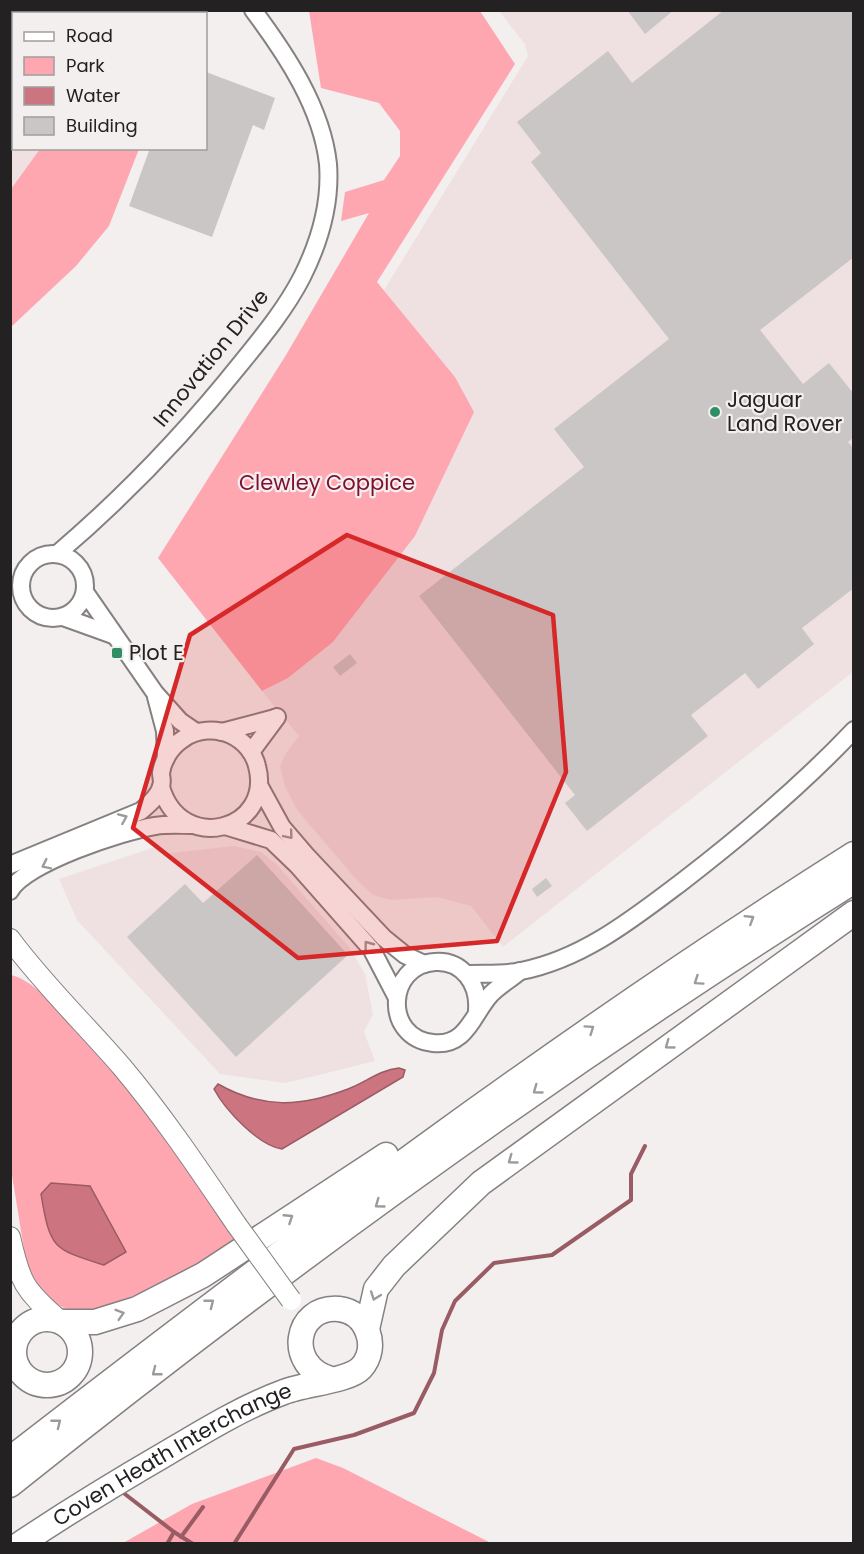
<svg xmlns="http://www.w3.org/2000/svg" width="864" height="1554" font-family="Poppins,sans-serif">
<rect width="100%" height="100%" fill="#f4efef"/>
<g fill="#efe0e2">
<path d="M11,11H118L116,14H14V148L40,149L11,189Z"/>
<path d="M499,11H853V672L503,947L471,906L437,897L391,900L373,895L356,879L298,811L285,787L280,766L286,753L299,736L262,691L288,678L333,642L415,536L473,412L455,377L384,290L528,56L525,44Z"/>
<path d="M158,846L164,854L234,846L261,852L277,865L349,947L365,974L373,1014L364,1032L375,1061L286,1083L220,1074L77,920L59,879Z"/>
</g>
<g fill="#fea7b1">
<path d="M309,11H480L515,64L377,282L455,377L474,412L415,536L333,642L288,678L262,691L158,558L286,355L369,213L341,221L345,192L384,180L400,156V131L379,103L321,88Z"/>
<path d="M40,149H139L109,226L76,266L11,327V189Z"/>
<path d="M10,975C58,979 205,1196 237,1242L163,1284L92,1312L66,1309L44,1298L28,1274L11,1169Z"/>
<path d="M316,1458L343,1468L491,1543H123L192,1504Z"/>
</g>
<g fill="#cc7480" stroke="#995b64" stroke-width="1.5">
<path d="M399,1068L405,1070L403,1077L282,1149C259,1146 225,1110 214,1089L218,1084C262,1109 301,1107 348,1089C365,1083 379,1070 399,1068Z"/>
<path d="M51,1183L90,1186L126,1252L104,1265C53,1249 50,1249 41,1194Z"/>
</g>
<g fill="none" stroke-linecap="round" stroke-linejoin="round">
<g stroke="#995b64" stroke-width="4">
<path d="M121,1491L174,1532L193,1544"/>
<path d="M181,1537L203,1507"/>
<path d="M167,1544L174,1532"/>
<path d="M234,1544L294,1449L354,1435L414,1413L434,1373L442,1330L455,1301L494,1263L552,1255L631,1200V1174L645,1146"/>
</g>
</g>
<g fill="#cbc6c6">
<path d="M627,10H674L645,34Z"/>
<path d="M724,10H854V257L760,330L803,384L829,363L854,394V437L848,442L854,449V588L802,628L814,644L758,689L745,673L691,715L708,736L587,831L565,803L575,795L419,596L584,467L554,429L669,339L531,162L541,153L517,122L608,51L632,83Z"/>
<path d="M206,72L275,98L264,130L253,125L212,237L129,206L150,148H206Z"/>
<path d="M350,654L357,663L340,676L333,667Z"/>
<path d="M257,855L348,955L236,1057L127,937L185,884L203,903Z"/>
<path d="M546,878L552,886L537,897L532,889Z"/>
</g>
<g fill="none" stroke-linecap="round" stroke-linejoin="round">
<defs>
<g id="minor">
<circle cx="53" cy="586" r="32"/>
<path d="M57,554C124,497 187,431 242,362C264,335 286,308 302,277C319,243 331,203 328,164C322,108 286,54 253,10"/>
<path d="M85,592L155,693L180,721L196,732"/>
<path d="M63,617L113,635"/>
<path d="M156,697L165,731L166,758"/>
<path d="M222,732L275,718"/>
<path d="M251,752L277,717"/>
<path d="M259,785L282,827L306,855L384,938L405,955L424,964"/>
<path d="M225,826L271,840L297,865L372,950L396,996"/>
<path d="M10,865L141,811C148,805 159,796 161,786C163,782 161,777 161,773C163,759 172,746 183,739C197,729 216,728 231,735C244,741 254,753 257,766C274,830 181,856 161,787"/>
<path d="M10,891C25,863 123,831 155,826C167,824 180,825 192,825"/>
<path d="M466,974C484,973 504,975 521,971C583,959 634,918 683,881C744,834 801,786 854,730"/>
<path d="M477,1010C479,985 463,960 435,962C386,965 383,1038 433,1043C467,1047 473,1013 491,994C500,985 511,979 520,971"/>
</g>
<g id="major">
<path d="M10,939C44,985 85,1024 122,1067C164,1117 200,1171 236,1224"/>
<path d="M10,1237C20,1282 24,1290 59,1320"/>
<path d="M10,1345L14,1354"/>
</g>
<g id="highway">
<circle cx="47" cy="1352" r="33"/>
<path d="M63,1322H95L137,1309L203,1275L386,1155"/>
<path d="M367,1329L376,1289L394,1266L481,1183L854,913"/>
<path d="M10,1459C284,1247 561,1039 854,854"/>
<path d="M10,1485C280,1269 561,1065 854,881"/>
<path id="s1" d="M20,1544C68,1512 117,1482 167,1453C204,1431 243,1407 284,1392C304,1384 349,1381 361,1368C380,1347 367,1312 339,1309C294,1305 285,1367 331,1379"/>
</g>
</defs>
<use href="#minor" stroke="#868181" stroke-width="20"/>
<use href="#major" stroke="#868181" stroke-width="22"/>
<use href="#highway" stroke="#868181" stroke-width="27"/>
<use href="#minor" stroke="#fff" stroke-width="16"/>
<use href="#major" stroke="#fff" stroke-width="20"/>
<use href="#highway" stroke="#fff" stroke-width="24"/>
<defs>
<path id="major-bridge" d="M236,1224L291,1300"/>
</defs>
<use href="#major-bridge" stroke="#868181" stroke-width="22" stroke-linecap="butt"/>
<use href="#major-bridge" stroke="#fff" stroke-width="20"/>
</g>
<defs><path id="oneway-chevron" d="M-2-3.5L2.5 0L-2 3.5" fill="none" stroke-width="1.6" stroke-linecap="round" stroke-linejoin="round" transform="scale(1.5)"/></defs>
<g stroke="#9c9b9b">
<use href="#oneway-chevron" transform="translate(123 818) rotate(-23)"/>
<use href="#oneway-chevron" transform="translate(289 835) rotate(50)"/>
<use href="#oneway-chevron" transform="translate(46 865) rotate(154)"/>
<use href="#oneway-chevron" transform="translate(750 919) rotate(-32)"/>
<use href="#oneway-chevron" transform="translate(368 945) rotate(-127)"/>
<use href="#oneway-chevron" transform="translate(698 981) rotate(146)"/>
<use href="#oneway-chevron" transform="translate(590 1029) rotate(-35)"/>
<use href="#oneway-chevron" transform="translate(669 1045) rotate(144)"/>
<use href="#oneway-chevron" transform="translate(537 1090) rotate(144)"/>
<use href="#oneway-chevron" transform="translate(512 1160) rotate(144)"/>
<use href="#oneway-chevron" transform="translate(379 1204) rotate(144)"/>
<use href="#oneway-chevron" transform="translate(289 1218) rotate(-33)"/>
<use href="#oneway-chevron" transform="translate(375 1296) rotate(110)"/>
<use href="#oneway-chevron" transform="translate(210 1303) rotate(-38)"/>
<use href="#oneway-chevron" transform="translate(120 1314) rotate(-17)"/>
<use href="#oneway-chevron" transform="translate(156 1372) rotate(142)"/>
<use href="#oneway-chevron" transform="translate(57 1423) rotate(-38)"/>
</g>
<path fill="#d62828" fill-opacity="0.2" stroke="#d62828" stroke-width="4.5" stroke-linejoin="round" d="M347,535L553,615L566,772L497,941L298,958L133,828L190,635Z"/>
<g fill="#308e66" stroke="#f4efef" stroke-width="2">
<circle cx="715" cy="412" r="6"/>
<rect x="111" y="647" width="12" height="12" rx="3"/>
</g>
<g text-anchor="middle" stroke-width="4.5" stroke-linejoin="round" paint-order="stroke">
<g font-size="21" fill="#232121" stroke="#f4efef">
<text transform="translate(211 358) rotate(-51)" y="7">Innovation Drive</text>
<text dy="7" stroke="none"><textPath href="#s1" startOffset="177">Coven Heath Interchange</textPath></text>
</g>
<g font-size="21" fill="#232121" stroke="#f4efef" text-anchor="start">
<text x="727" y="407">Jaguar<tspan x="727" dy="24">Land Rover</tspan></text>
<text x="129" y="660">Plot E</text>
</g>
<g font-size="21" fill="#7d0f2f" stroke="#f4efef">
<text x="327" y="490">Clewley Coppice</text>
</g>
</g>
<rect width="864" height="1554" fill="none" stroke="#232121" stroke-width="24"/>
<rect x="12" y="12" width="195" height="138" fill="#f4efef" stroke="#a09d9d" stroke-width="1.5"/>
<rect x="24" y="32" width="30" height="9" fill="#ffffff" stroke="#a09d9d" stroke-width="1.5"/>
<text x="66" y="42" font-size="18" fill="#232121">Road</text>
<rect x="24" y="57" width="30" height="18" fill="#fea7b1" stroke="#a09d9d" stroke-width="1.5"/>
<text x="66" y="72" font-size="18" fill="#232121">Park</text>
<rect x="24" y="87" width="30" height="18" fill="#cc7480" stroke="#a09d9d" stroke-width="1.5"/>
<text x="66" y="102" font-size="18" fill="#232121">Water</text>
<rect x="24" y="117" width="30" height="18" fill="#cbc6c6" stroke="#a09d9d" stroke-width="1.5"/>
<text x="66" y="132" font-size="18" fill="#232121">Building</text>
</svg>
